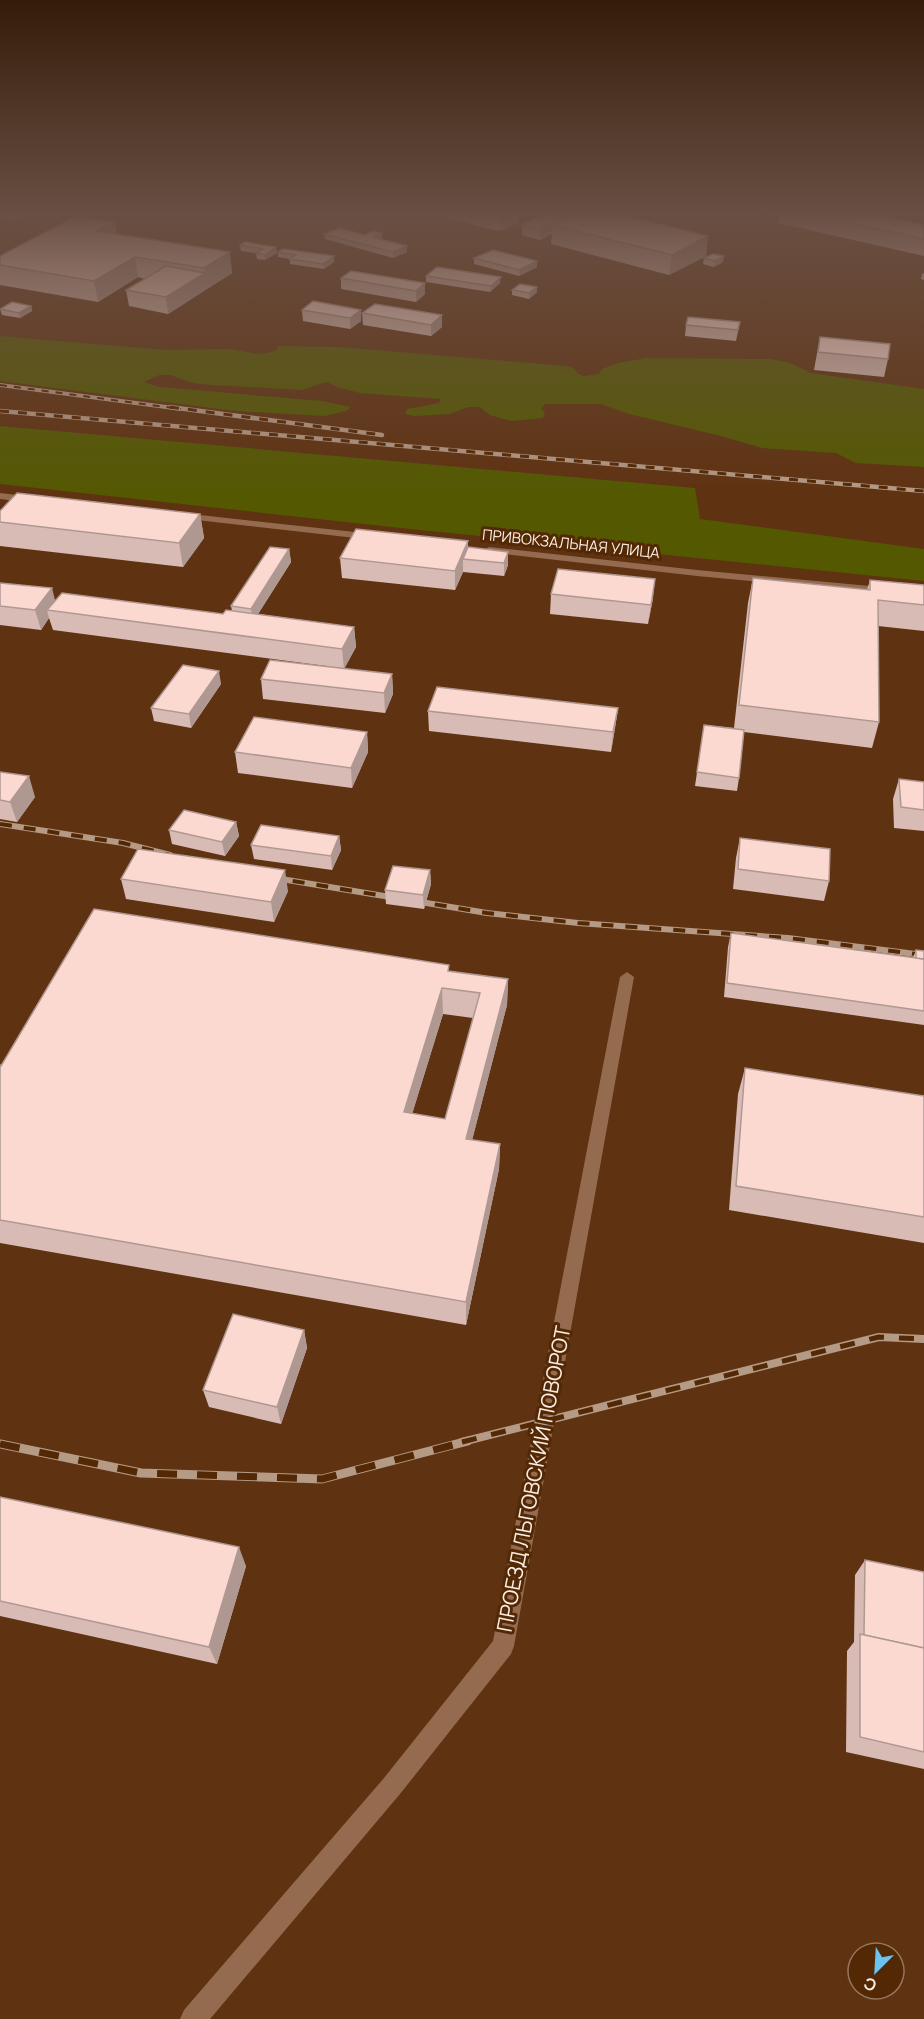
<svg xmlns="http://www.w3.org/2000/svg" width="924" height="2019" font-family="Manrope,sans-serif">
<rect width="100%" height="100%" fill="#5f3211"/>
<g fill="#545901">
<path d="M0,336L167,350L231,349L258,354L268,353L276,350L278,346L339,347L567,366L575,369L577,373L583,376L599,374L602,369L618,363L646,358L771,359L790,363L811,373L924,389V467L856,463L836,453L762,448L721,436L629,414L601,404H545L541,409L545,413L543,418L511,421L490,415L480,407H468L450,414L415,416L405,414L407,409L439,403L441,399L360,393L340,388L327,382L301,390L212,385L193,383L170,375H159L144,382L159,387L322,401L351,407L346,411L325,416L235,411L8,382L0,381Z"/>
<path d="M0,426L695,488L700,519L924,549V581L410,529L0,484Z"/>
</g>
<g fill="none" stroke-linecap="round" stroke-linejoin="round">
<g fill="#956b4f" fill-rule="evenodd">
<path d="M0,493L33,497L38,500L33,503L0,499Z"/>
<path d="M182,513L373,534L378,537L373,540L179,518V514Z"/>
<path d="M489,547L697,570L924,591V597L697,576L485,552L484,550Z"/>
<path d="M627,972L634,977L514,1646L511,1654L400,1794L210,2019H180L184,2010L384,1778L493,1641L620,977Z"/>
</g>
<defs>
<path id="rail-far4" d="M0,385L181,409"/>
<g id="rail-far3">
<path d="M170,407L382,435"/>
<path d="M0,411L924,491"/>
</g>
<g id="rail-far2">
<path d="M0,824L123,843L170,855"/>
<path d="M269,877L487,913L578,923L788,938L924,955"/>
</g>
<path id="rail-far1" d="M462,1442L879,1337L924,1339"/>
<path id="rail" d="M0,1444L141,1473L322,1479L468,1441"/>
</defs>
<use href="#rail-far4" stroke="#b59a86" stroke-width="4"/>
<use href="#rail-far3" stroke="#b59a86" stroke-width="4.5"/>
<use href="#rail-far2" stroke="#b59a86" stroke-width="6"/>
<use href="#rail-far1" stroke="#b59a86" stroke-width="8"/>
<use href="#rail" stroke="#b59a86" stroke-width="9"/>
<use href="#rail-far4" stroke="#532805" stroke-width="2" stroke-dasharray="7" stroke-linecap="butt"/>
<use href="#rail-far3" stroke="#532805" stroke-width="3" stroke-dasharray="9" stroke-linecap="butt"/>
<use href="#rail-far2" stroke="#532805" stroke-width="4" stroke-dasharray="12" stroke-linecap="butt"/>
<use href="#rail-far1" stroke="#532805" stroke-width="5" stroke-dasharray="15" stroke-linecap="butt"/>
<use href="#rail" stroke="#532805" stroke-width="7" stroke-dasharray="20" stroke-linecap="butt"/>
</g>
<g fill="#d8bbb4" fill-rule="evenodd">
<path d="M0,212H35L36,214L15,221L0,217Z"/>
<path d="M425,212H519V222L499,231Z"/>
<path d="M576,212V214L708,236L706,256L669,275L551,244L552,234L540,240L522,235V225Z"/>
<path d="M619,212H639L633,215Z"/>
<path d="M779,212H866L924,225V256L778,223Z"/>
<path d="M899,212H924V217Z"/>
<path d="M117,234L232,273L168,314L129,306L126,290L145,279L138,277L98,302L0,285V256Z"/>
<path d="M324,234L365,235L382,239H381L407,246V252L393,258L325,239Z"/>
<path d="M240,245L276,247L277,253L265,260L257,259L256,253L241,251Z"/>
<path d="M278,252L334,256V262L324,269L290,264V259L278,257Z"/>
<path d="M474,258L537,267L519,276L474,264Z"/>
<path d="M704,258L723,262L714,267L703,264Z"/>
<path d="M924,273V280L921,279L922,274Z"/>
<path d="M426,276L500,283L490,292L426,282Z"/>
<path d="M341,278L425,283V294L416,302L341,289Z"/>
<path d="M512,290L537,292L529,299L512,295Z"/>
<path d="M313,301L361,321L350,329L303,321L302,310Z"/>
<path d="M31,306L32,311L20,318L2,315L0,309Z"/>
<path d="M362,313L442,315V327L431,336L363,325Z"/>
<path d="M740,322L736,341L685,336L686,325Z"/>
<path d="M820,337L888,359L884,377L814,370Z"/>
<path d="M0,511L200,514L204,538L183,567L0,546Z"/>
<path d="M468,541V547L508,565L504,576L463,572L455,590L342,578L340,558Z"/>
<path d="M289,549L291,562L258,614L354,627L356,647L344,669L392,674L393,694L385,713L263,699L261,679L326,666L53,630L49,618L41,630L0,625V583L55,601L223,614L232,611L231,606Z"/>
<path d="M753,578L867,590L870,580L924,585V631L878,626L879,722L872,748L744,732L739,778L737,791L695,786L704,725L734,728L748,603Z"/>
<path d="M551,594L653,598L648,624L550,614Z"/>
<path d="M221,684L191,728L154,721L151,708Z"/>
<path d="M618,708L615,728L611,752L429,731L428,711Z"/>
<path d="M367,732L368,752L352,788L238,773L235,752Z"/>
<path d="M0,772L35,797L17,822L0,819Z"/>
<path d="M899,779L924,782V831L894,828L893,799Z"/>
<path d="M236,822L239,836L225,856L172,844L169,830Z"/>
<path d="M339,836L341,850L332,870L254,859L251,845Z"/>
<path d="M740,838L829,881L824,901L733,889L736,858Z"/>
<path d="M430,870L431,884L424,909L386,904L385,890Z"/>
<path d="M121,879L288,891L274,922L126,899Z"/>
<path d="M731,933L913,958L916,950L924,951V1025L724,997L728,947Z"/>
<path d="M450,971L508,979L507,1005L472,1140L500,1144L499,1169L466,1325L0,1243V1065ZM443,1014L473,1018L445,1119L412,1114Z"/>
<path d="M745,1068L924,1096V1243L729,1210L738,1094Z"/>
<path d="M304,1330L307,1348L281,1424L209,1407L203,1390Z"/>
<path d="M0,1497L246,1566L217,1664L0,1616Z"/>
<path d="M865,1560L924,1572V1769L846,1752L847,1651L854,1642L855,1575Z"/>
</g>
<g fill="#b09892">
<path d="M13,212H35L36,214L15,221Z"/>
<path d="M500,212H519V222L499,231Z"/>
<path d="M576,212V222L552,225V234L540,240V229Z"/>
<path d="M115,222L118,241L97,231Z"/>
<path d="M382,233V239L373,243V237Z"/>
<path d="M708,236L706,256L669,275L672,255Z"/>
<path d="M407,246V252L393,258V252Z"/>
<path d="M276,247L277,253L265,260V255Z"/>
<path d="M230,252L232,273L207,289L204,268Z"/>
<path d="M334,256V262L324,269L323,264Z"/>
<path d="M724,256L723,262L714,267L715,261Z"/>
<path d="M135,257L138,277L98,302L94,281Z"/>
<path d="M537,261V267L519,276V270Z"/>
<path d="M205,273L207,289L168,314L166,297Z"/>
<path d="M501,277L500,283L490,292L491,286Z"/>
<path d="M425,283V294L416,302V291Z"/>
<path d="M537,287V292L529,299V293Z"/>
<path d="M31,306L32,311L20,318L19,313Z"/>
<path d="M361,310V321L350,329V318Z"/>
<path d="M442,315V327L431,336V325Z"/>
<path d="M200,514L204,538L183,567L179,543Z"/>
<path d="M468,541L467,559H463V572L455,590V571Z"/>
<path d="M289,549L291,562L253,622L251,609Z"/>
<path d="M508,552V565L504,576V563Z"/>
<path d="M655,579L653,598L648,624L651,605Z"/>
<path d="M52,588L57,608L47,610L49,618L41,630L35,610Z"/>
<path d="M354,627L356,647L344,669L342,649Z"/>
<path d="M219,671L221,684L191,728L189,714Z"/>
<path d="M392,674L393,694L385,713L384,693Z"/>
<path d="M618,708L615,728L611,752L613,732Z"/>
<path d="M367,732L368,752L352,788L351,768Z"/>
<path d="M29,776L35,797L17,822L10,802Z"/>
<path d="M236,822L239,836L225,856L222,842Z"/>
<path d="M339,836L341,850L332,870L331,856Z"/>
<path d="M285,870L288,891L274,922L271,902Z"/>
<path d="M430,870L431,884L424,909L423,895Z"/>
<path d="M508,979L507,1005L466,1164V1139Z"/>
<path d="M442,988L443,1014L405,1137L404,1112Z"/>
<path d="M500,1144L499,1169L466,1325V1302Z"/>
<path d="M304,1330L307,1348L281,1424L277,1407Z"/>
<path d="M239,1547L246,1566L217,1664L209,1647Z"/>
</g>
<g fill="#fbd9d1" stroke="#b09892" stroke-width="1.5" fill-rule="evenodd">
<path d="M549,212H576L540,229L522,225Z"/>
<path d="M580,212H611L708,236L672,255L552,225Z"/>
<path d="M801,212H866L924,225V239Z"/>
<path d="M76,216L115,222L97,231L230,252L204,268L135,257L94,281L0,265V256Z"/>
<path d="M339,228L365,235L373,231L382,233L373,237L407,246L393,252L324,234Z"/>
<path d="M245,242L276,247L265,255L256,253L263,249L240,245Z"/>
<path d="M283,249L334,256L323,264L290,259L296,255L278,252Z"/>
<path d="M493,250L537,261L519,270L474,258Z"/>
<path d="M713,254L724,256L715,261L704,258Z"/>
<path d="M166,266L205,273L166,297L126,290Z"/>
<path d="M437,267L501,277L491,286L426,276Z"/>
<path d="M351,271L425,283L416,291L341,278Z"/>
<path d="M520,284L537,287L529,293L512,290Z"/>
<path d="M313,301L361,310L350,318L302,310Z"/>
<path d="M12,302L31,306L19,313L0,309Z"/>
<path d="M375,304L442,315L431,325L362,313Z"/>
<path d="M688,317L740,322L738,330L686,325Z"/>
<path d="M820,337L890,344L888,359L818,352Z"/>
<path d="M17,493L200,514L179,543L0,522V511Z"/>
<path d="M356,529L468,541L455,571L340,558Z"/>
<path d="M270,547L289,549L251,609L231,606Z"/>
<path d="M468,547L508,552L504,563L463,559Z"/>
<path d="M558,569L655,579L651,605L551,594Z"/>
<path d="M753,578L870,590V580L924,585V605L878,600L879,722L739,705Z"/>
<path d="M0,583L52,588L35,610L0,606Z"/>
<path d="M62,593L223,614L226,610L354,627L342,649L47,610Z"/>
<path d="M270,660L392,674L384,693L261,679Z"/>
<path d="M183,665L219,671L189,714L151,708Z"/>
<path d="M437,687L618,708L613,732L428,711Z"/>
<path d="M254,717L367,732L351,768L235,752Z"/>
<path d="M704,725L744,730L739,778L697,772Z"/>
<path d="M0,772L29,776L10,802L0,800Z"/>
<path d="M899,779L924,782V810L901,807Z"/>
<path d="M184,810L236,822L222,842L169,830Z"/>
<path d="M261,825L339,836L331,856L251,845Z"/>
<path d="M740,838L830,849L829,881L738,869Z"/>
<path d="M138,849L285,870L271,902L121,879Z"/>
<path d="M393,866L430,870L423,895L385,890Z"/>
<path d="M94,909L449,965L448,971L508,979L466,1139L500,1144L466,1302L0,1220V1065L1,1066ZM442,988L480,993L445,1119L404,1112Z"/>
<path d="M731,933L924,959V1011L727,983Z"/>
<path d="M916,950L924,951V959L916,958Z"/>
<path d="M745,1068L924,1096V1217L736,1186Z"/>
<path d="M233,1314L304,1330L277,1407L203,1390Z"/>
<path d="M0,1497L239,1547L209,1647L0,1601Z"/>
<path d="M865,1560L924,1572V1648L864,1635Z"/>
<path d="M860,1634L924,1648V1752L860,1737Z"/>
</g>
<linearGradient id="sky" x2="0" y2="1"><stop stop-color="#341c09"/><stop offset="0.43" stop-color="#694f43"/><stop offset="1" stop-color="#694f43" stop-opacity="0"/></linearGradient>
<rect width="924" height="495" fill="url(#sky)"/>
<g text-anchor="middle" stroke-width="6" stroke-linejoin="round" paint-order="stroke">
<g font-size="15" fill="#fbede4" stroke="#532805">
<text transform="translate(571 544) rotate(6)" y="5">ПРИВОКЗАЛЬНАЯ УЛИЦА</text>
</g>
<g font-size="21" fill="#fbede4" stroke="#532805">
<text transform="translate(534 1479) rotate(-79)" y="7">ПРОЕЗД ЛЬГОВСКИЙ ПОВОРОТ</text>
</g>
</g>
<g transform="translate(876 1971) rotate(204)"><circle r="28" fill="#532805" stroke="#96775e" stroke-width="1.5"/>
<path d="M0-4.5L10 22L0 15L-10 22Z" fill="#6bc3f2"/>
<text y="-9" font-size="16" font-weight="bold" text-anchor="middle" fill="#fbede4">С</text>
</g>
</svg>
